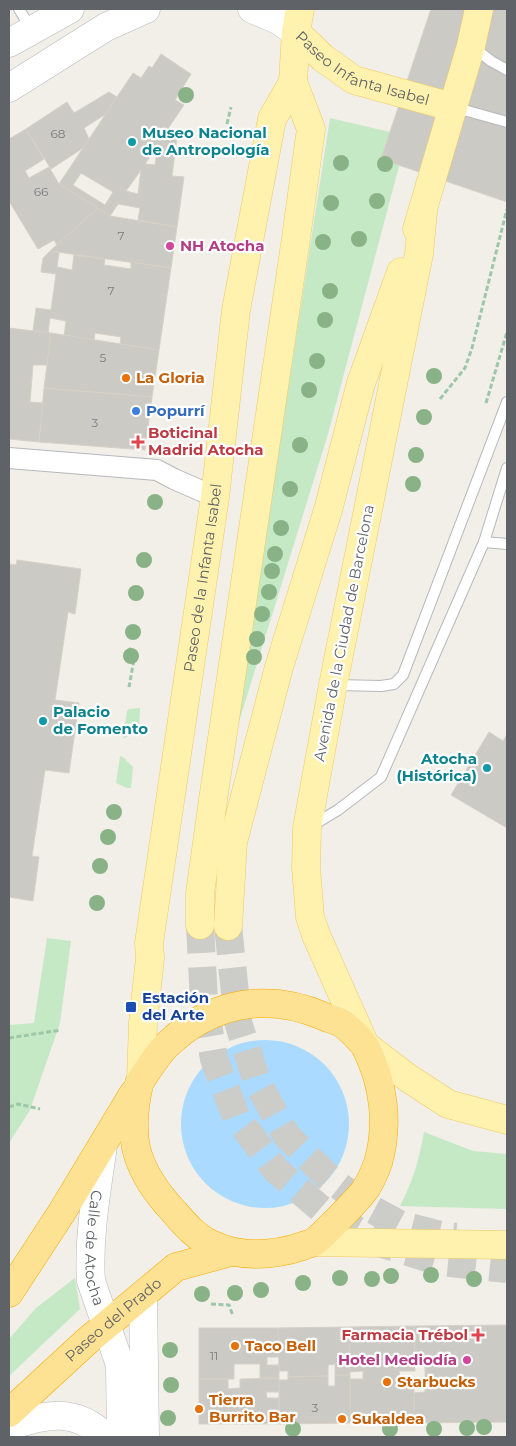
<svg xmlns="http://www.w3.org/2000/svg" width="516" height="1446" font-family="Montserrat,sans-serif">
<rect width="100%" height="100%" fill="#f1efe8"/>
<g fill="#c5e8c5">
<path d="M330,118L407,136L328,434L234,738Z"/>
<path d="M140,708L139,729L125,738H123L127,711L129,709Z"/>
<path d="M120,756L123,757L133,767L131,788H127L116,783Z"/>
<path d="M47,938L71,941L60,1023L30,1110L9,1143V1025L34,1023Z"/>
<path d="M424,1132L473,1151L507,1154V1209L400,1206C413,1181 419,1160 424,1132Z"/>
<path d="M75,1278L80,1309L9,1376V1339L36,1308Z"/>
</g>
<circle fill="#aadaff" cx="265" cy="1124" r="84"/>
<g fill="#cccac5" stroke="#d6d1c6" fill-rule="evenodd">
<path d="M431,9H507V202L381,159Z"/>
<path d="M161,54L191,74L175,100L184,105L167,130L177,137L172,176L184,177L177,227L138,220L140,208L118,204L110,216L59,184L133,73L141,78L149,66L152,68ZM158,145L155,165L145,164ZM141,170L138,194L126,191ZM81,173L113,192L105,205L73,185Z"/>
<path d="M109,92L117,97L106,114L84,128L89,139L83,148L51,169L26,129L67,102L74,113Z"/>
<path d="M26,129L44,159L25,171L29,178L49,167L59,184L98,208L57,245L54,240L38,249L9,201V139Z"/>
<path d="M98,208L110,216L177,227L171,268L50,251Z"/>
<path d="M50,251L59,253L57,267L72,270L74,255L105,259L104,265L131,269V262L171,268L159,350L120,344L121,337L95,333L94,340L64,336L66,321L50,318L48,333L33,331L36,308L51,310L56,274L41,272L43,258Z"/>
<path d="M9,328L51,333L47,365H33L30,402L43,403L39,442L9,439Z"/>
<path d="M51,333L159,350L152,397L44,388Z"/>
<path d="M44,388L152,397L145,450L39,442Z"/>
<path d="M17,560L81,569L75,614L68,612L55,700L79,703L69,773L45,770L32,856L39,857L33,901L9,897V564L16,565Z"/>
<path d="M489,732L503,741L507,734V828L451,795Z"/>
<path d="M507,1325V1422L414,1423V1393L425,1392V1357H414V1326Z"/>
<path d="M414,1326L415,1371H399L400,1378H414V1423H350V1379H363V1371L350,1372L349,1327Z"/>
<path d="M349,1327L350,1375H335V1364L328,1365V1376L288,1377V1371H279L278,1328Z"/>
<path d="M199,1328H278L279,1357H267V1365H279V1378H260V1364H234V1379H199Z"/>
<path d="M335,1375H350V1423L279,1424V1380H288V1377L328,1376V1386H335Z"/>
<path d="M279,1378V1392H266L267,1398H279V1424H199V1379H228V1389L240,1388V1379Z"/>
</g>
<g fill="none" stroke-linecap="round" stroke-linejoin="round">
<g stroke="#ccccc8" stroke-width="28" stroke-dasharray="28 14" stroke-linecap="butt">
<path d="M200,925L204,1001L214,1059L236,1116L276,1170L321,1209L379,1243L440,1262L507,1269"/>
<path d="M228,926L238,1022L257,1082L287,1136L328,1177L364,1205L401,1225L445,1236L456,1237"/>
</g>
<defs>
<g id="lane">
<path d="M19,9L31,29"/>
<path d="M473,47L491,61L507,70"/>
<path d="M453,107L507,122"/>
<path d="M484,542L507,544"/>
<path d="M335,685L381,686L394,684L403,675L507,402"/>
<path d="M313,825L338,810L381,777L484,542L507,468"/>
</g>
<path id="street" d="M9,458L157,470L174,479L215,497"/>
<g id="secondary">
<path d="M252,9L278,20L296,32"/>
<path d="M9,43L70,9"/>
<path d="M9,88L106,27L146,9"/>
<path id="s1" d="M103,1145C97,1190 88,1236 91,1281L120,1365L121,1437"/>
<path d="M143,1295L145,1437"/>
<path d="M9,1426C47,1415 73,1406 106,1437"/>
</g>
<g id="primary">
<path id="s2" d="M296,32L323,58L354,80L452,107"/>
<path d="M423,212L419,254L333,685L307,828L306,867L310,917L316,935L365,1045L408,1078L448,1104L507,1120"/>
<path d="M417,229L471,46L479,9"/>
<path d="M200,925V893L214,793L296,238L311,129L293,82"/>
<path d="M228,926L233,842L279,667L328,510L361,383L401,272"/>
<path id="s3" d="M139,1084L141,1080L143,1023L150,958L149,943L215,497L236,310L272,119L293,82L296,32L300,9"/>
<path d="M314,1242L507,1245"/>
</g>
<g id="highway">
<path d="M139,1084C128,1135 133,1164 167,1204C180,1218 193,1236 211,1244C239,1258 273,1256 303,1246C306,1244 311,1244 314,1242C321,1237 362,1196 366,1188C371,1181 375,1171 378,1163C389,1125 384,1084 366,1048C363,1042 348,1027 341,1023C336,1020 329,1019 323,1016C267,992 211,1002 167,1045C157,1055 149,1068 141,1080"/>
<path d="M9,1293L62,1212L133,1094"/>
<path id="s4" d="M9,1413L86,1342L176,1267L231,1252"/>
</g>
</defs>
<use href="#lane" stroke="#b5b8bc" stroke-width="12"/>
<use href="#street" stroke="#b5b8bc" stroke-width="22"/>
<use href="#secondary" stroke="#b6babf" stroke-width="29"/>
<use href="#primary" stroke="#f2c960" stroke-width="29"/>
<use href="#highway" stroke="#f9ab00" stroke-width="29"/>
<g stroke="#9cc7a9" stroke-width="3" stroke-dasharray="5 2.5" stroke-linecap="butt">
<path d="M227,124L231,107"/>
<path d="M440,399L465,368L472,348L507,209"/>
<path d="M486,403L507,332"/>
<path d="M129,648L135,654L129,687"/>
<path d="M9,1038L61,1030"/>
<path d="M9,1107L18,1104L40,1109"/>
<path d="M211,1304L229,1305L233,1316"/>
</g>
<use href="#lane" stroke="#fff" stroke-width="10"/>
<use href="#street" stroke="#fff" stroke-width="20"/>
<use href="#secondary" stroke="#fff" stroke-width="28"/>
<use href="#primary" stroke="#fff2af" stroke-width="28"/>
<use href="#highway" stroke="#fde293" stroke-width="28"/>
</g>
<g fill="#89b387">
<circle cx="186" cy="95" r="8"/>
<circle cx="341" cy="163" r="8"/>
<circle cx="385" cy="164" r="8"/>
<circle cx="377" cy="201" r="8"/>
<circle cx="331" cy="203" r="8"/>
<circle cx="359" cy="239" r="8"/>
<circle cx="323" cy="242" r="8"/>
<circle cx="330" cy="291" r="8"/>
<circle cx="325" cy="320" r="8"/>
<circle cx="317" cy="361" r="8"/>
<circle cx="434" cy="376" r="8"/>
<circle cx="309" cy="390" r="8"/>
<circle cx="424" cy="417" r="8"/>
<circle cx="300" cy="445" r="8"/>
<circle cx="416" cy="455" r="8"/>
<circle cx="413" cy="484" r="8"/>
<circle cx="290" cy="489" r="8"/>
<circle cx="155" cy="502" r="8"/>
<circle cx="281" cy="528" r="8"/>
<circle cx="275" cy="554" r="8"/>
<circle cx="144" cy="560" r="8"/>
<circle cx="272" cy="571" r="8"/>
<circle cx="269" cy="592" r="8"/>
<circle cx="136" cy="593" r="8"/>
<circle cx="262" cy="614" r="8"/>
<circle cx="133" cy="632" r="8"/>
<circle cx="257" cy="639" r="8"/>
<circle cx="131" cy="656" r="8"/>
<circle cx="254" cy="657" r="8"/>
<circle cx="114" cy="812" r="8"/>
<circle cx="108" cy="837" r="8"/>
<circle cx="100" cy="866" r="8"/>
<circle cx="97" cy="903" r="8"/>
<circle cx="431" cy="1275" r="8"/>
<circle cx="391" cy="1276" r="8"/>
<circle cx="340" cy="1278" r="8"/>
<circle cx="372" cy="1279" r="8"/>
<circle cx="474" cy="1279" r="8"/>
<circle cx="303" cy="1283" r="8"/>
<circle cx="261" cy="1290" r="8"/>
<circle cx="235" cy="1293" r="8"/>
<circle cx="202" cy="1294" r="8"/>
<circle cx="170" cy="1350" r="8"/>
<circle cx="171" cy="1385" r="8"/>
<circle cx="168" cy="1418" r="8"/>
<circle cx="484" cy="1427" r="8"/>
<circle cx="467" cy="1428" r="8"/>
<circle cx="293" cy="1429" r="8"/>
<circle cx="390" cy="1429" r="8"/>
<circle cx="434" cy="1429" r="8"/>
</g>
<g fill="#0f9aa8" stroke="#fff" stroke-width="2">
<circle cx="132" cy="142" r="5"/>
<circle cx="43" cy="721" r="5"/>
<circle cx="487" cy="768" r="5"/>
</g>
<g fill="#d1479c" stroke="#fff" stroke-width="2">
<circle cx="170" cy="246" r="5"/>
<circle cx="467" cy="1360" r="5"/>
</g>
<g fill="#e8710a" stroke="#fff" stroke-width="2">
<circle cx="126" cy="378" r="5"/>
<circle cx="235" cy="1346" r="5"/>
<circle cx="387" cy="1382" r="5"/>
<circle cx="199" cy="1409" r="5"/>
<circle cx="342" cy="1419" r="5"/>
</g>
<circle fill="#3f7fe0" stroke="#fff" stroke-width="2" cx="136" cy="411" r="5"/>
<g fill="#e0444e" stroke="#fff" stroke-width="2">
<path d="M135.5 434.5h5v5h5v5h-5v5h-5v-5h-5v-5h5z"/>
<path d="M475.5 1327.5h5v5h5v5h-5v5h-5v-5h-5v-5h5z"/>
</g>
<rect fill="#1a4fb4" stroke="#fff" stroke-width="2" x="125" y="1001" width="12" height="12" rx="2.5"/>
<g text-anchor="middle" stroke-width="4.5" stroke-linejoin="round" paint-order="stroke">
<g font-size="12" fill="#7a7d7f">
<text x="58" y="138">68</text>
<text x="41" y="196">66</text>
<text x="121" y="240">7</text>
<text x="111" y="295">7</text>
<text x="103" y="362">5</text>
<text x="95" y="427">3</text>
<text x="214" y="1360">11</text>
<text x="315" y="1412">3</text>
</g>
<g font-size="15" fill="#5f6368" stroke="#fff">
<text dy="5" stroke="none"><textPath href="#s2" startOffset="78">Paseo Infanta Isabel</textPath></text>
<text dy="5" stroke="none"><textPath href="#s3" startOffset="511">Paseo de la Infanta Isabel</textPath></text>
<text transform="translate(344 633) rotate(-79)" y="5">Avenida de la Ciudad de Barcelona</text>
<text dy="5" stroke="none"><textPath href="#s1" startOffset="104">Calle de Atocha</textPath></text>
<text dy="5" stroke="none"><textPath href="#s4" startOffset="140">Paseo del Prado</textPath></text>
</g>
<g font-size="15" font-weight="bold" fill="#0d838f" stroke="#fff" text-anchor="start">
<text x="142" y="138">Museo Nacional<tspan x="142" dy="17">de Antropología</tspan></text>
<text x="53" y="717">Palacio<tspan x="53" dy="17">de Fomento</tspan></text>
<text x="477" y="764" text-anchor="end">Atocha<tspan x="477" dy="17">(Histórica)</tspan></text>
</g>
<g font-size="15" font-weight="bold" fill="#b23c85" stroke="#fff" text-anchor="start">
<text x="180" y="251">NH Atocha</text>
<text x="457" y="1365" text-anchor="end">Hotel Mediodía</text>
</g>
<g font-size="15" font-weight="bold" fill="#c56008" stroke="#fff" text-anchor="start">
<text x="136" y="383">La Gloria</text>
<text x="245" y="1351">Taco Bell</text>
<text x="397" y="1387">Starbucks</text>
<text x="209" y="1405">Tierra<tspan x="209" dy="17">Burrito Bar</tspan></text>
<text x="352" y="1424">Sukaldea</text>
</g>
<g font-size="15" font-weight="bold" fill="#366cbe" stroke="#fff" text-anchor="start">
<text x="146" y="416">Popurrí</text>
</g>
<g font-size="15" font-weight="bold" fill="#be3a42" stroke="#fff" text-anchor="start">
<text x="148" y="438">Boticinal<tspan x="148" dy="17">Madrid Atocha</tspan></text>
<text x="468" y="1340" text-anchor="end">Farmacia Trébol</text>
</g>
<g font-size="15" font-weight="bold" fill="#164399" stroke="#fff" text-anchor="start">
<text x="142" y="1003">Estación<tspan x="142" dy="17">del Arte</tspan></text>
</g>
</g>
<rect width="516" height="1446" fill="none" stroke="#5f6368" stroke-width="20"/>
</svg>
